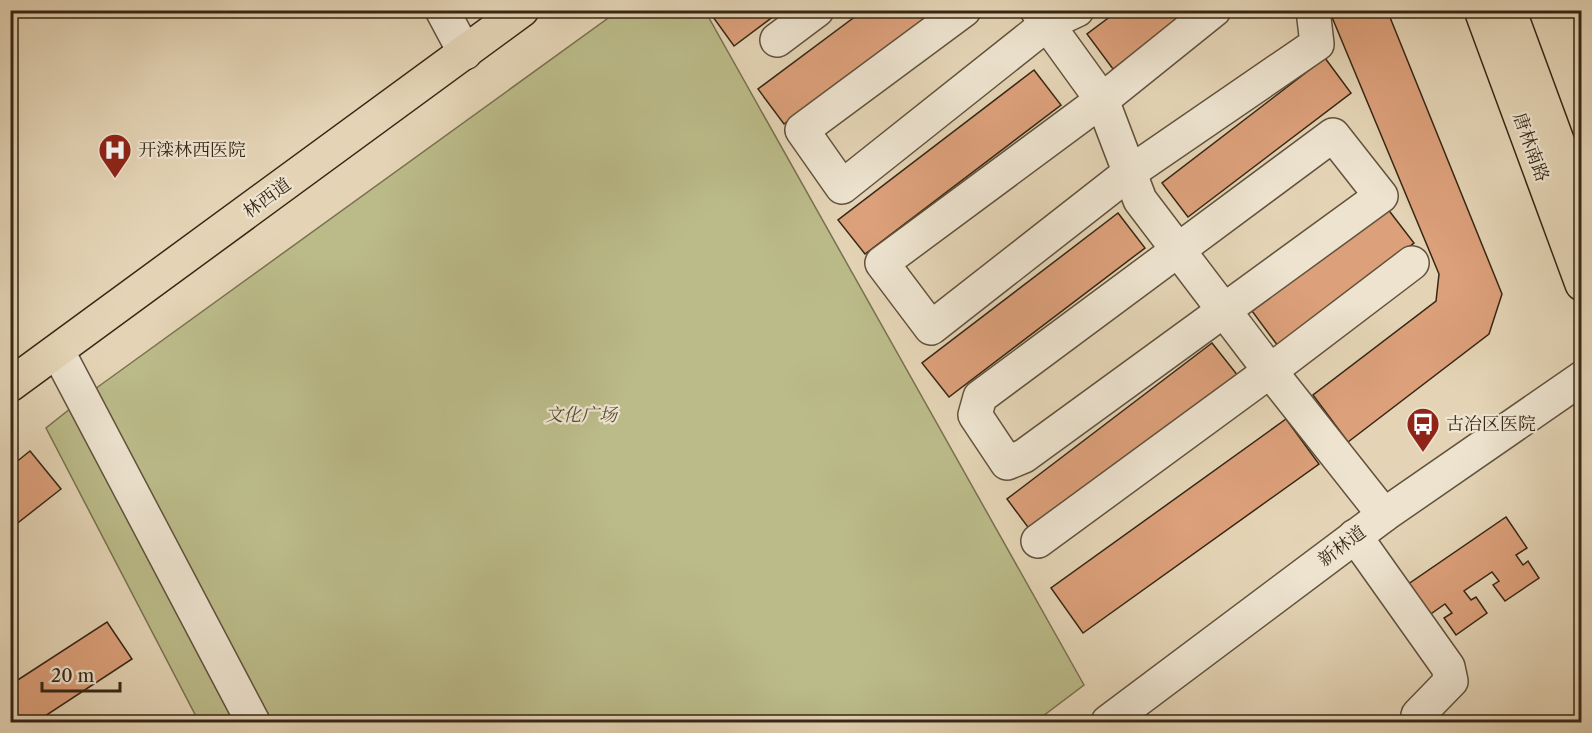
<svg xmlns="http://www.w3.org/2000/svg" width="1592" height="733" font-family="'Libre Caslon Text','Noto Serif SC',serif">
<rect width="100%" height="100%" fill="#e4d4b5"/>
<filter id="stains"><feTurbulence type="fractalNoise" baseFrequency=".00333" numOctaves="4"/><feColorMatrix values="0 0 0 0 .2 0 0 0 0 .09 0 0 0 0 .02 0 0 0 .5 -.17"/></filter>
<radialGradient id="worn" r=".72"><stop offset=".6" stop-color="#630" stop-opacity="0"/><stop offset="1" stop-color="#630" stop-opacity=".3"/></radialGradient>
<path fill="#bbbb89" stroke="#79714f" stroke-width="1.5" d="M618,11H705L1084,685L1035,722H199L46,428L95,389Z"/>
<g fill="#dca07a" stroke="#372715" stroke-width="1.5">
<path d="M708,10H782L734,46Z"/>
<path d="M864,10H938L784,124L758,89Z"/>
<path d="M1119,10H1192L1113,69L1087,34Z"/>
<path d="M1329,10H1387L1502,294L1489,334L1348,442L1313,395L1436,301L1439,274Z"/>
<path d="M1325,58L1351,93L1188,217L1162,183Z"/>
<path d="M1034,70L1061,105L865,254L838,220Z"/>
<path d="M1387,208L1414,243L1278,346L1252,311Z"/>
<path d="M1118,213L1145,248L949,397L922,363Z"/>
<path d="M1212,343L1239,377L1033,534L1007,499Z"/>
<path d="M1286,419L1319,464L1083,633L1051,588Z"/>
<path d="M30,451L61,489L10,529V467Z"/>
<path d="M1506,517L1527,548L1516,555L1523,565L1528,561L1539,578L1505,601L1493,585L1499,581L1492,572L1464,591L1471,600L1476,597L1487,613L1456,635L1444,618L1452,613L1445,604L1425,618L1404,587Z"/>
<path d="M107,622L132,659L36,722H10V685Z"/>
</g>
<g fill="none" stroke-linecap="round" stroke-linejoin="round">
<defs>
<g id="minor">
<path d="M442,10L465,53"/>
<path d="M964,10L802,130L842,187L1047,24L1077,10"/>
<path d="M1037,10L1102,100L1140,200L1270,371L1384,515"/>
<path d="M1214,10L1102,100L882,263L931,328L1129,173L1317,44L1313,10"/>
<path d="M777,40L817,10"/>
<path d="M1333,135L1381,196L1024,456L1007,463L975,415L980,397Z"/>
<path d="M58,352L253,722"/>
<path d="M1355,536L1448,667L1451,681L1418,715L1421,722"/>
<path d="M1038,541L1270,371L1412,263"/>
<path d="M1108,722L1384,515L1582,378"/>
</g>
<g id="major">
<path d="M1481,10L1582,284"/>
<path d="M1509,10L1582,208"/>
<path d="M10,385L522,10"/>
</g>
</defs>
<use href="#minor" stroke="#62523d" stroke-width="36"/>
<use href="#major" stroke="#372715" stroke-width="36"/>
<use href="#minor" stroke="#ede3cf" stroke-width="33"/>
<use href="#major" stroke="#e4d4b5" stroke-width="33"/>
</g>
<defs>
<symbol id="hospital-pin" viewBox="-11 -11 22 30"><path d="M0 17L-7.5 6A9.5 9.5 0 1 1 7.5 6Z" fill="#8f2418" stroke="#ede3cf"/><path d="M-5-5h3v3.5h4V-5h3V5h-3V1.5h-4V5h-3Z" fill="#fff"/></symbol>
<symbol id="bus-pin" viewBox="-11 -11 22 30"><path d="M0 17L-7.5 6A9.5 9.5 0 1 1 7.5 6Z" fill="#8f2418" stroke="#ede3cf"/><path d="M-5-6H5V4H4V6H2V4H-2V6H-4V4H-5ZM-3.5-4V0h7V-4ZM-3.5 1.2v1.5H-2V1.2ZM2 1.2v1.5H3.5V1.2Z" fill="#fff"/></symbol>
</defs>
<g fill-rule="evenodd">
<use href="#hospital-pin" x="96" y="131" width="38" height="52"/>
<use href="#bus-pin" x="1404" y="405" width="38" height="52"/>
</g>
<g text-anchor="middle" stroke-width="4.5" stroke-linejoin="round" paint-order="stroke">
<g font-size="18" fill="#372715" stroke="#ede3cf">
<text transform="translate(1531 147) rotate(70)" y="6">唐林南路</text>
<text transform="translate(267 198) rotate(-36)" y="6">林西道</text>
<text transform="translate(1342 546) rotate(-37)" y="6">新林道</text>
</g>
<g font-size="18" fill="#372715" stroke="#ede3cf" text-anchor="start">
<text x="138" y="156">开滦林西医院</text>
<text x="1446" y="430">古冶区医院</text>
</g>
<g font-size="18" font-style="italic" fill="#584c32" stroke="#ede3cf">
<text x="581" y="421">文化广场</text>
</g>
</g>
<rect width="1592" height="733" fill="none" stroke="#e4d4b5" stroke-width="36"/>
<rect x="12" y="12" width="1568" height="709" fill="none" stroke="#372715" stroke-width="3"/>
<rect x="18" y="18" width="1556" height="697" fill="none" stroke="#372715" stroke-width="1.5"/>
<path d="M42 682v9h78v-9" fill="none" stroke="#372715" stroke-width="3"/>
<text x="51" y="682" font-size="18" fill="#372715" stroke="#ede3cf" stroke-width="4.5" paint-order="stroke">20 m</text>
<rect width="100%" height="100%" filter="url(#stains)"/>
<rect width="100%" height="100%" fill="url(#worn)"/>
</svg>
